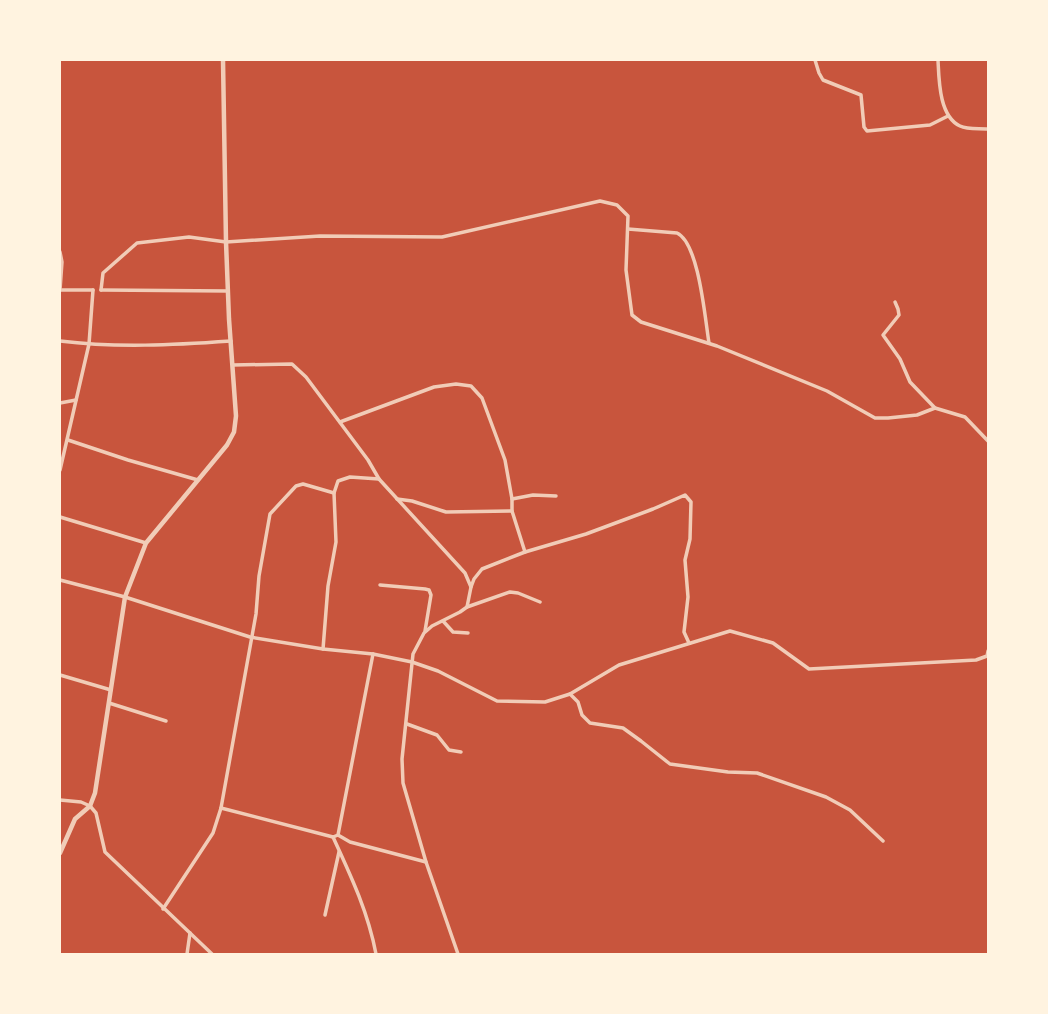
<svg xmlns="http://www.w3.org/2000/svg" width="1048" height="1014" font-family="Montserrat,sans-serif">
<rect width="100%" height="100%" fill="#c8553d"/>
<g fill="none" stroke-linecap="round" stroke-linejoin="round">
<g stroke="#f1ccb7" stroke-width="3.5">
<path d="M815,60L819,73L823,80L861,95L864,127L867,131L930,125L948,116"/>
<path d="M938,60C939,80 939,116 960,126C968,130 980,128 988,129"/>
<path d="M628,229L677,233C699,243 705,319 709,343"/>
<path d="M60,252L62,262L60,290"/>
<path d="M60,290H93"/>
<path d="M101,290L103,273L137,243L189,237L226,242L320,236L442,237L600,201L617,205L628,216L626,270L632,315L641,322L717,346L827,391L875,418H888L917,415L935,408L965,417L988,441"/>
<path d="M101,290L228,291"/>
<path d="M895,302L898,309L899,315L883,335L900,359L910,382L935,408"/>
<path d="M60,341C116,348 174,345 231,341"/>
<path d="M233,365L292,364L306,377L368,460L379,479L465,573L471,587L467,607L460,612L432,626L424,633L413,654L402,759L403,783L426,862L458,954"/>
<path d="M60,403L76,400"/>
<path d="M340,422L434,387L456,384L471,386L482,398L505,460L512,499V511L525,552"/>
<path d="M68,440L128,460L198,480"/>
<path d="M60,470L89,344L93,290"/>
<path d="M397,499L412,501L446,512L512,511"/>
<path d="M512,499L533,495L556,496"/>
<path d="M60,517L146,543"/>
<path d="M60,580L125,597L250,637L323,649L373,654L412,662L438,671L497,701L545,702L570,694L619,665L730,631L773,643L809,669L976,660L987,656L988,651"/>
<path d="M380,585L425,589L429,590L431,595L425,631"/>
<path d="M471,587L474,579L482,569L525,552L586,534L653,509L685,495L691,502L690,539L685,560L688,597L684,632L689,643"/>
<path d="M467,607L510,592L518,593L540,602"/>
<path d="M443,621L453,632L468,633"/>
<path d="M323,649L328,586L336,542L334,493L338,481L350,477L379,479"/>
<path d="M60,675L111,690"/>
<path d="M570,694L578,702L582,715L590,723L623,728L641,741L670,764L728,772L757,773L826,797L850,810L883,841"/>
<path d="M109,703L166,721"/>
<path d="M407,724L437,735L449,750L461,752"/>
<path d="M60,800L81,802L90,806L96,813L105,852L212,954"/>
<path d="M221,808L333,837L338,835L373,654"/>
<path d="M338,835L350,842L426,862"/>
<path d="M333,837C351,876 368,912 376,954"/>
<path d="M163,909L213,833L221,808L256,614L259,576L270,514L296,486L303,484L334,493"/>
<path d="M325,915L339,852"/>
<path d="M187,954L190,933"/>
</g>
<path stroke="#f1ccb7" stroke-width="4.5" d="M60,853L75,819L90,806L95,793L125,597L146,543L227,445L234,432L236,416L229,319L226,242L223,60"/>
</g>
<rect width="1048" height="1014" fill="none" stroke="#fff3e0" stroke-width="122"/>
</svg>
